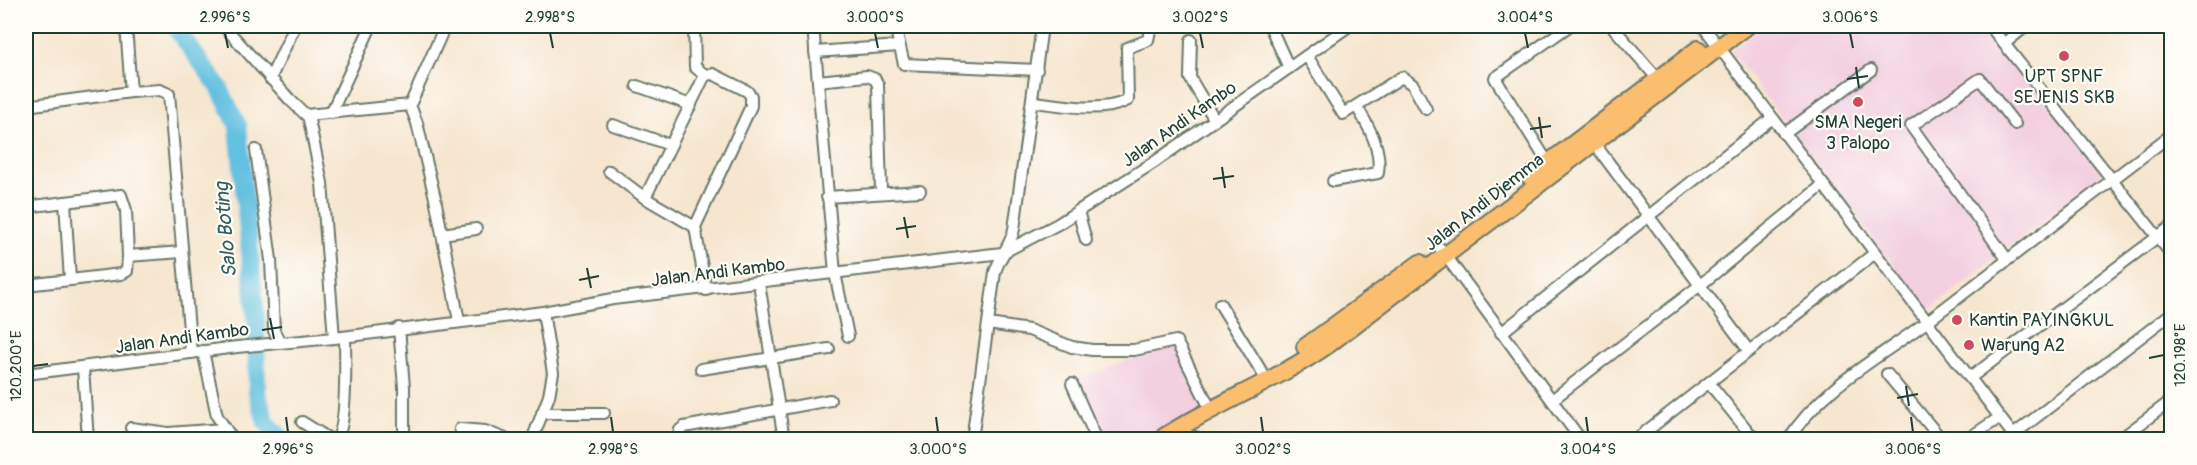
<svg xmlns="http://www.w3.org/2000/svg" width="2197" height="465" font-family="Pangolin,sans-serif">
<rect width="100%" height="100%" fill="#fdfcf7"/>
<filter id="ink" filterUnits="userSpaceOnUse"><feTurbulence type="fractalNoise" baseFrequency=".0167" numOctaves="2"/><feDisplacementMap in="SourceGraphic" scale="12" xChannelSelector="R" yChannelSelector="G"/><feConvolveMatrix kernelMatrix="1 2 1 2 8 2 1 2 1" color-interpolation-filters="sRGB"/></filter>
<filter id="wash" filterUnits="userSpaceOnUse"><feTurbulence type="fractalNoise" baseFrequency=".008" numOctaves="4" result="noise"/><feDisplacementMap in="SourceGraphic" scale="24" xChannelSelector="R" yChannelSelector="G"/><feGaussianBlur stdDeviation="1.35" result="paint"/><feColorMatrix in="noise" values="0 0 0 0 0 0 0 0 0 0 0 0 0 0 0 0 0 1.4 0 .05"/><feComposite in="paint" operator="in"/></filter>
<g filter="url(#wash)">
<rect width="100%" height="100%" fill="#f6e6cf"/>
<g fill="#f3cfe0">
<path d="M1762,26H1986L2104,173L1928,311L1730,50Z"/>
<path d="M1176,342L1208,409L1153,439H1097L1071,382Z"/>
</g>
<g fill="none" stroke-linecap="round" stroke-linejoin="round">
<path stroke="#62c0e0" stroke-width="18" d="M174,26L219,87L238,126L256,318L257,393L266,422L284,440"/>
</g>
</g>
<g filter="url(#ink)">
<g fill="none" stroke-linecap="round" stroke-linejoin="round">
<defs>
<g id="minor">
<path d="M224,26L290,100L306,115L410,105L417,123L435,198L459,321"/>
<path d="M694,26L695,67L705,75"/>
<path d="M813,26L835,273L848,336"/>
<path d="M895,26L904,64L1037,70"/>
<path d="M1270,26L1289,68"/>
<path d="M1612,26L1657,78"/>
<path d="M1703,26L2017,440"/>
<path d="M1990,26L2172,255"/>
<path d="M1191,40L1190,78L1215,120"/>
<path d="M2004,44L2026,26"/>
<path d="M815,52L899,46"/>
<path d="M1307,56L1343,114L1402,77L1413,85L1426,109"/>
<path d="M270,79L295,26"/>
<path d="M818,81L867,76L875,79L878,85L881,192"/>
<path d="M637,86L691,105"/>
<path d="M131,92L160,90L169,94L191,353"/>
<path d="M1034,102C1062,105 1102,114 1128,100L1127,48L1148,40L1151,26"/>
<path d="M410,105L445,26"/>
<path d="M26,106L131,92L126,26"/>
<path d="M331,113L371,26"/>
<path d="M308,115L322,183L334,338"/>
<path d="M613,125L670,145"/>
<path d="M1784,134L1871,70"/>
<path d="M1594,143L1749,351"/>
<path d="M256,150L271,260L274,331L280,342"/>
<path d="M1548,163L1495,78L1569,26"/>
<path d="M609,171L645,198L695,227"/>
<path d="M1333,181L1378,173C1382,149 1369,127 1357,107"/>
<path d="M827,197L920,191"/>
<path d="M645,198L705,75L713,74L747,91L751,96V106L695,227L706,290"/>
<path d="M26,207L121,195L126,210L128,256L182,252"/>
<path d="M1078,211L1086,240"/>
<path d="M442,234L476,229"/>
<path d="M1440,248L1581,440"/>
<path d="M2007,259L1911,126L1980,79L2015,124"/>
<path d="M70,280L121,274L127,271L128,256"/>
<path d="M759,283L784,440"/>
<path d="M26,285L70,280L65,202"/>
<path d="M1220,304L1263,374"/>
<path d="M988,324L1029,330L1072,347L1092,350H1134L1176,341L1211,410"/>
<path d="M399,328L404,387V440"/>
<path d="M1501,333L1771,119"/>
<path d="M26,335L28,374"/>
<path d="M203,351L217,416L233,440"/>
<path d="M83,368L88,440"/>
<path d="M701,369L829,349"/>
<path d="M26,374L237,347L334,338L543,312L613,299L1002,253L1058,224L1156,161L1349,26"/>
<path d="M1887,374L1942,440"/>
<path d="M1970,378L2172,226"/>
<path d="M1072,384L1097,440"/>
<path d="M1710,384L1755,440"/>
<path d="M1552,400L1699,286L1823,185"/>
<path d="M542,413H604"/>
<path d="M302,422L331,440"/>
<path d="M131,428L168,433L224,429"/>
<path d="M460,429L485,431L508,440"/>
<path d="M1175,431L1204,440"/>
<path d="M2013,435L2172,313"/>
<path d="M335,440C348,431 345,354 345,337"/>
<path d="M532,440L549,396L553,373L543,312"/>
<path d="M678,440L680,430L684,427L830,400"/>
<path d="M972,440L995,272C1000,256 1011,245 1014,229L1042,26"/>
<path d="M1635,440L1875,253"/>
<path d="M1788,440C1822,386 1881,357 1929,320C2010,258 2091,196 2172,134"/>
<path d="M1966,440L1999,418"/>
<path d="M2119,440L2172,400"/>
</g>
<g id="highway">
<path d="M1530,177L1698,49"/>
<path d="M1305,347L1420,263"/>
<path d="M1159,440C1214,404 1275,382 1329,344L1747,26"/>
</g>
</defs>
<use href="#minor" stroke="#6a786a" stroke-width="14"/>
<use href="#highway" stroke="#6a786a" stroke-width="20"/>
<use href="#minor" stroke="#fff" stroke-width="10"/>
<use href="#highway" stroke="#fbbd6e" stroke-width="16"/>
</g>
</g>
<path fill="none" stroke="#1f3d34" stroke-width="2" d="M225,33L228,48M550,33L553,48M875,33L878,48M1200,33L1203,48M1525,33L1528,48M1850,33L1853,48M1856,67L1859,88M1847,79L1868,76M1539,117L1542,138M1530,129L1551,126M1222,167L1225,188M1213,179L1234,176M904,217L908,238M896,229L916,226M587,268L591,288M579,280L599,276M270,318L274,339M262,330L282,327M2149,358L2164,355M33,366L48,364M1906,386L1909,406M1897,398L1918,394M286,417L288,432M611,417L613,432M936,417L938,432M1261,417L1263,432M1586,417L1588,432M1911,417L1913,432"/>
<g fill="#d1495b" stroke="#fdfcf7" stroke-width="2">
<circle cx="2064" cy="56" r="6"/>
<circle cx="1858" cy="102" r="6"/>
<circle cx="1957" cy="320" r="6"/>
<circle cx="1969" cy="345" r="6"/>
</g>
<g text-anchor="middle" stroke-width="4.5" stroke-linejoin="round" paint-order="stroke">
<g font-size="18" fill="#1f3d34" stroke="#fdfcf7">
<text x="2064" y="82">UPT SPNF<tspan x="2064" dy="21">SEJENIS SKB</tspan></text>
<text x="1858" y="128">SMA Negeri<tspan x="1858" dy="21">3 Palopo</tspan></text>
<text x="1969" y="326" text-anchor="start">Kantin PAYINGKUL</text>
<text x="1981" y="351" text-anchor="start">Warung A2</text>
</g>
<g font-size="18" fill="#1f3d34" stroke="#fdfcf7">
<text transform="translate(1179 124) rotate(-35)" y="6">Jalan Andi Kambo</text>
<text transform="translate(1484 202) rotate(-38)" y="6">Jalan Andi Djemma</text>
<text transform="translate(718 272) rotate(-7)" y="6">Jalan Andi Kambo</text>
<text transform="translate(182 338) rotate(-8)" y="6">Jalan Andi Kambo</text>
</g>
<g font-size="20" font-style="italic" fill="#305e5f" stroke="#fdfcf7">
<text transform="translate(225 230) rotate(-95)" y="7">Salo Boting</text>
</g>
</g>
<rect width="2197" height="465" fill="none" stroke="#fdfcf7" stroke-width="66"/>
<rect x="33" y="33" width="2131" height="399" fill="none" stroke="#1f3d34" stroke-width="2"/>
<g font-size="15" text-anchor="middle" fill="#1f3d34">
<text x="225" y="22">2.996°S</text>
<text x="550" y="22">2.998°S</text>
<text x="875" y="22">3.000°S</text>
<text x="1200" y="22">3.002°S</text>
<text x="1525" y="22">3.004°S</text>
<text x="1850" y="22">3.006°S</text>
<text transform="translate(2180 355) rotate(-90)" y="5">120.198°E</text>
<text transform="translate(16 366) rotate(-90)" y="5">120.200°E</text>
<text x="288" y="454">2.996°S</text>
<text x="613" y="454">2.998°S</text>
<text x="938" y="454">3.000°S</text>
<text x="1263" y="454">3.002°S</text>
<text x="1588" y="454">3.004°S</text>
<text x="1913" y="454">3.006°S</text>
</g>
</svg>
